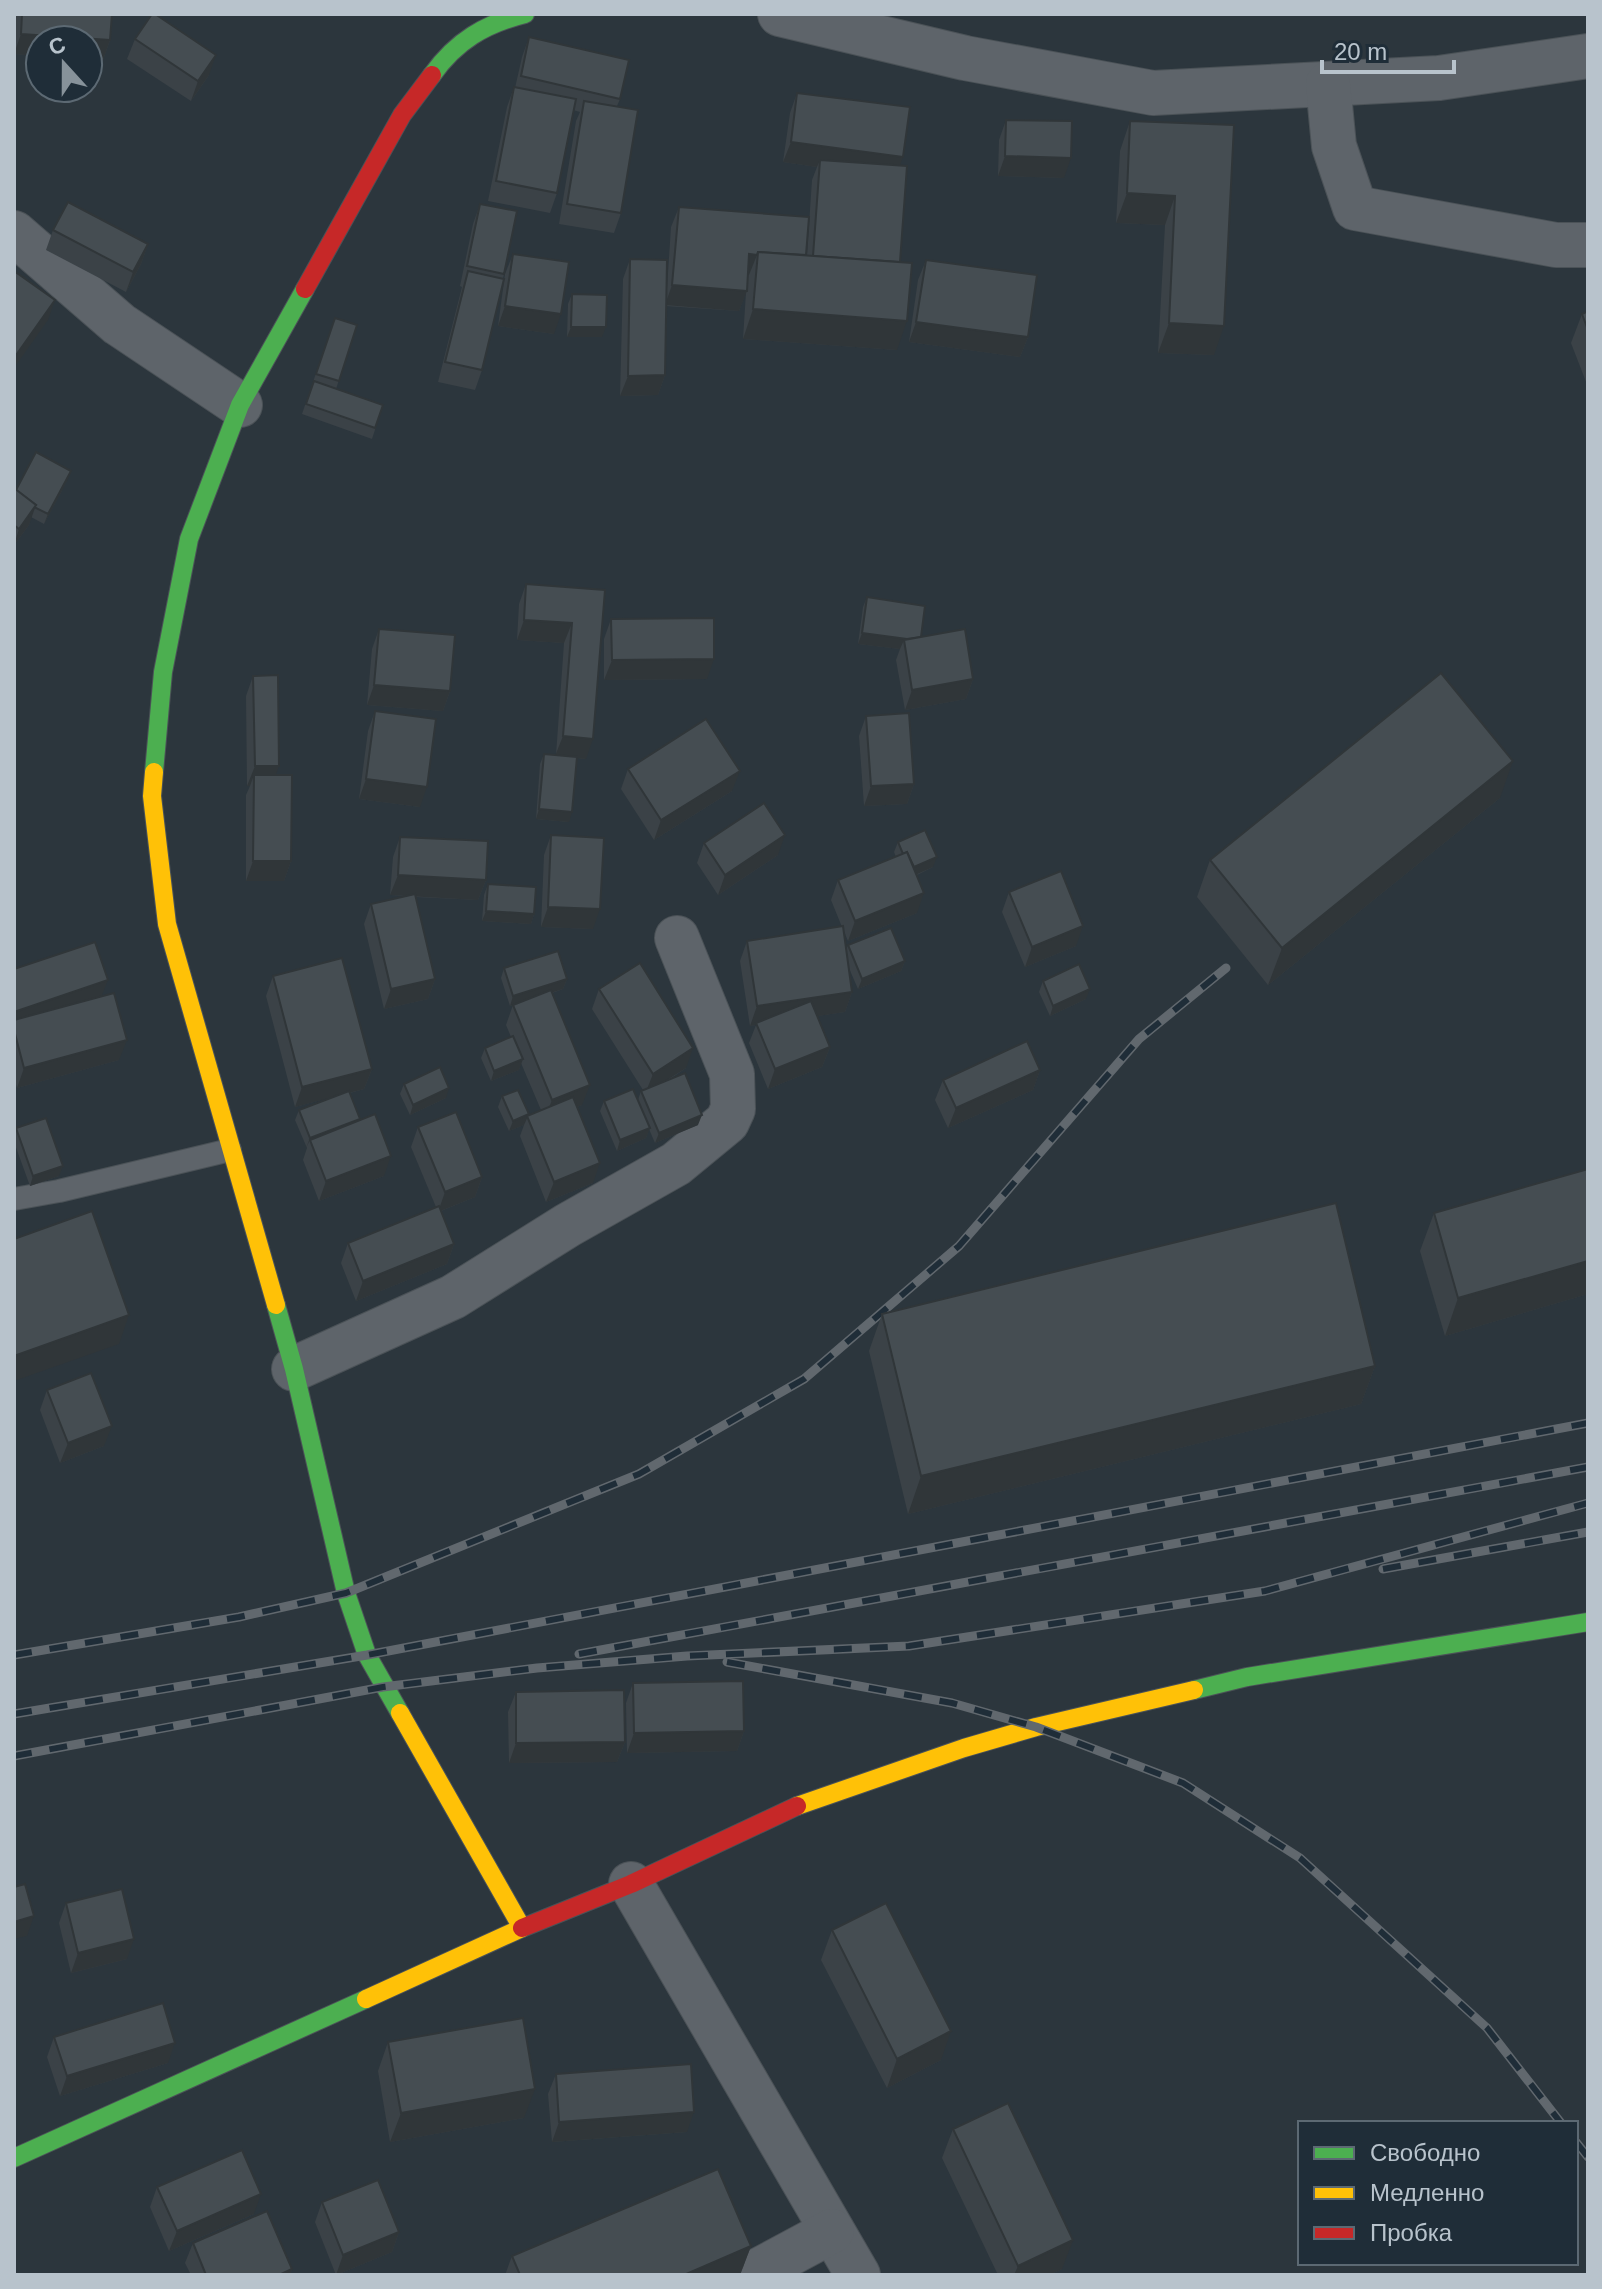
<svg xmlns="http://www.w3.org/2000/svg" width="1602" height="2289" font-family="Arial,sans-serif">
<rect width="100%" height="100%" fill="#2c363d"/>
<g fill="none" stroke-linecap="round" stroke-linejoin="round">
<defs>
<path id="lane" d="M14,1199L59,1191L230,1150"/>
<g id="street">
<path d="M780,14L965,58L1153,93L1439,78L1588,56"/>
<path d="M1328,84L1334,146L1355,208L1556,245H1588"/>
<path d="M14,233L119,324L240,405"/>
<path d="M294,1369L453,1297L568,1225L676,1164L727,1122L733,1109L732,1074L677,938"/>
<path d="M631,1884L858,2275"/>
<path d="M750,2275L832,2231"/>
</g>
<g id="fast">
<path d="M432,75C456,41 485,24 525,14"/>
<path d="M154,772L163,672L189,539L240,405L305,289"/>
<path d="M276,1305L294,1369L346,1593L367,1655L400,1713"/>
<path d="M1194,1690L1247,1677L1588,1622"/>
<path d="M14,2158L366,1999"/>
</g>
<g id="slow">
<path d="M154,772L152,796L167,924L276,1305"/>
<path d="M797,1806L964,1748L1036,1727L1194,1690"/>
<path d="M366,1999L522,1928L400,1713"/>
</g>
<g id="jam">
<path d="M305,289L402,115L432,75"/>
<path d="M522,1928L631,1884L797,1806"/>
</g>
</defs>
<use href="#lane" stroke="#4b5257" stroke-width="24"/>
<use href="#street" stroke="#4b5257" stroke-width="46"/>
<use href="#fast" stroke="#4b5257" stroke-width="20"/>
<use href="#slow" stroke="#4b5257" stroke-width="20"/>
<use href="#jam" stroke="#4b5257" stroke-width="20"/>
<use href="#lane" stroke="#5e646a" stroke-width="22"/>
<use href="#street" stroke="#5e646a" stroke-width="44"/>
<use href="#fast" stroke="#4caf50" stroke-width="18"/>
<use href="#slow" stroke="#ffc107" stroke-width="18"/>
<use href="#jam" stroke="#c62828" stroke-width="18"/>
<defs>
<g id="rail">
<path d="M1383,1569L1588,1532"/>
<path d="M579,1654L1588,1467"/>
<path d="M14,1655L239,1617L346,1593L639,1474L804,1379L959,1246L1139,1039L1226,968"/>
<path d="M727,1662L952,1703L1036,1727L1183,1783L1300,1858L1487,2028L1561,2123"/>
<path d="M14,1714L367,1655L1588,1423"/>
<path d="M14,1756L383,1687L537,1668L687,1656L909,1646L1265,1591L1588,1503"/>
<path d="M1576,2142L1588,2157"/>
</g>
</defs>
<use href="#rail" stroke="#61686e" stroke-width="9"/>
<use href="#rail" stroke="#1f2d38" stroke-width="6" stroke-dasharray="18" stroke-linecap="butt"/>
</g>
<g fill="#3b4247">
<path d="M16,14H112L110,40L103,60L14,54Z"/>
<path d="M529,37L620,99L617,106L621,213L614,233L559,224L576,121L580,112L573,110L557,193L550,213L488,201L507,107L514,87L515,88L522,57Z"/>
<path d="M135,39L209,75L191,101L127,59Z"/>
<path d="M797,93L900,165V262L897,350L743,339L746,292L739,311L666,306L665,375L658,395L620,396L623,279L630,259L667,288L671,227L679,207L807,255L812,180L817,167L783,162L790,113Z"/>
<path d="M1006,120L1064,178L998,176L999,140Z"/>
<path d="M1130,121L1234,125L1214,355L1158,353L1165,225L1116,223L1120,151Z"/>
<path d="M480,204L504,274L482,370L475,390L438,382L462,287L460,286L473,224Z"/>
<path d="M53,230L148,244L141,264L126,292L46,250Z"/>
<path d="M513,254L554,334L498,326L505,274Z"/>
<path d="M926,260L1028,337L1020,357L909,342L918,280Z"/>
<path d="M572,294L602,337H567L568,304Z"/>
<path d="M1588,311V387L1571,343L1582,314Z"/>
<path d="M335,318L357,325L336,389L383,405L372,439L302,414Z"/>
<path d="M67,481L44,524L31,517L29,525L14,545V488L16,490Z"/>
<path d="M526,584L605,590L586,759L577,758L569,822L536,819L540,764L544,754L556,755L564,643L517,640L519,604Z"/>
<path d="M867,597L921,637L973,679L966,699L905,710L896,660L900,649L858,644L863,607Z"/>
<path d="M611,619L707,679L604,680V639Z"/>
<path d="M379,629L450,691L443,711L367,705L372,649Z"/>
<path d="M253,676L276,775L291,861L284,881H246V795L250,786H247L246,696Z"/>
<path d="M375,711L420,807L359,799L368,731Z"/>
<path d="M866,716L914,784L907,804L864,806L859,736Z"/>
<path d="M628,769L732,791L654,840L621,789Z"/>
<path d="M1500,798L1268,985L1197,897L1210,860Z"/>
<path d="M551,835L593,929L541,927L544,855Z"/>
<path d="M400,837L486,880L478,900L416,897L435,979L428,999L384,1009L364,924L371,904L405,896L390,895L393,857Z"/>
<path d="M898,842L933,867L917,875V913L848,941L843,929L846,951L848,945L905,961L901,971L858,989L848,966L852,992L845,1012L817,1016L830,1047L822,1067L768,1089L749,1043L756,1025L750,1026L740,961L747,941L842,927L831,900L838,880L896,857L894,852Z"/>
<path d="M704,843L778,855L718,895L697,863Z"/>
<path d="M488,884L534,914L531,924L482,921L484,895Z"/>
<path d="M1009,892L1076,946L1025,967L1002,912Z"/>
<path d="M504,968L567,979L563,989L552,993L582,1105L577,1107L593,1183L546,1202L520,1136L524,1125L509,1131L498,1107L502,1096L529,1115L541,1110L521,1063L519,1070L491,1081L481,1058L485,1048L511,1037L506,1025L513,1005L510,1006L501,978Z"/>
<path d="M14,969L102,996L119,1060L17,1088L14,1077Z"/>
<path d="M273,976L372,1069L364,1089L350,1093L359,1121L384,1176L319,1201L303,1160L307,1148L295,1120L299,1110L332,1097L295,1107L266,996Z"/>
<path d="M1043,981L1086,999L1050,1016L1039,992Z"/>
<path d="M599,989L686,1068L667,1081L698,1125L655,1143L649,1129L646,1138L617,1151L600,1111L604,1101L638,1100L641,1091L643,1090L592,1009Z"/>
<path d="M1040,1070L1033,1090L948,1128L935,1100L943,1080Z"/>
<path d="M404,1084L446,1098L410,1115L400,1094Z"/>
<path d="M418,1127L482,1177L475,1197L441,1211L454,1244L447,1264L356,1301L341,1263L348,1243L436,1207L411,1147Z"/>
<path d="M16,1128L59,1176L30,1186L14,1142V1135Z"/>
<path d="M1588,1169V1294L1445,1336L1420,1251L1434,1213Z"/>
<path d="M882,1314L1375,1366L1361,1404L908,1514L869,1351Z"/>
<path d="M47,1390L104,1446L60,1463L40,1410Z"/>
<path d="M633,1683L744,1731L737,1751L627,1753L626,1703Z"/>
<path d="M516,1692L625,1742L617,1762L509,1763L508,1712Z"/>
<path d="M66,1903L127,1959L71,1973L59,1923Z"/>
<path d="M832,1930L941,2060L887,2088L821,1960Z"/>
<path d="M54,2037L168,2063L60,2096L47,2057Z"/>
<path d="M388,2042L524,2118L390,2142L378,2071Z"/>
<path d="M556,2074L687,2132L552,2142L548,2094Z"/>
<path d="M953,2129L1062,2269L1049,2275H998L942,2158Z"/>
<path d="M157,2187L254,2214L169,2251L150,2207Z"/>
<path d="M322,2202L399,2232L392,2252L336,2275L315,2222Z"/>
<path d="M193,2243L292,2269L290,2275H191L185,2263Z"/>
<path d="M751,2246L740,2275H505L512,2256Z"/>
</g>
<g fill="#303639">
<path d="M21,34L110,40L103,60L88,59V40H40V56L14,54Z"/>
<path d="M216,55L209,75L191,101L198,81Z"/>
<path d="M791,142L903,157L896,177L820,160L817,167L783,162Z"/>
<path d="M1005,156L1071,158L1064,178L998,176Z"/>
<path d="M1127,193L1175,196L1165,225L1116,223Z"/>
<path d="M148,244L141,264L126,292L133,272Z"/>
<path d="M749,254L757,255L749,275L742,274Z"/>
<path d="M672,285L747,291L739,311L665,305Z"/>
<path d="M55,300L48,320L14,368V358Z"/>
<path d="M505,306L561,314L554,334L498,326Z"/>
<path d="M753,309L907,321L897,350L743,339Z"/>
<path d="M916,322L1028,337L1020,357L909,342Z"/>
<path d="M1169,323L1224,326L1214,355L1158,353Z"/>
<path d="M571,327H606L602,337H567Z"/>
<path d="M665,375L658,395L620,396L628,376Z"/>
<path d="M71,471L67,481L44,524L48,514Z"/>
<path d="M36,505L29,525L14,545L19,529Z"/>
<path d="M524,620L572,623L564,643L517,640Z"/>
<path d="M862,633L921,641L904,640L900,649L858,644Z"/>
<path d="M714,659L707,679L604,680L612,660Z"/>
<path d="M973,679L966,699L905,710L912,690Z"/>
<path d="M374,685L450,691L443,711L367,705Z"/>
<path d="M563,736L593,739L586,759L555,756Z"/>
<path d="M1513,761L1500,798L1268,985L1282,948Z"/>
<path d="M255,766H279L272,786L254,775L250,786H247Z"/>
<path d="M740,771L732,791L654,840L661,820Z"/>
<path d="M366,779L427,787L420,807L359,799Z"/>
<path d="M914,784L907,804L864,806L871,786Z"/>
<path d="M539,809L572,812L569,822L536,819Z"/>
<path d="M785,835L778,855L718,895L725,875Z"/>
<path d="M937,857L933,867L906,879L910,869Z"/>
<path d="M253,861H291L284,881H246Z"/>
<path d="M398,875L486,880L478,900L390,895Z"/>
<path d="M924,893L917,913L848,941L855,921Z"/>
<path d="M548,907L600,909L593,929L541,927Z"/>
<path d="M486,911L534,914L531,924L482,921Z"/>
<path d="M1083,926L1076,946L1025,967L1032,947Z"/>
<path d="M905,961L901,971L858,989L862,979Z"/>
<path d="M435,979L428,999L384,1009L391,989Z"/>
<path d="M567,979L563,989L510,1006L513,996Z"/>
<path d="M108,980L100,1000L14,1029V1012Z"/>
<path d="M1090,989L1086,999L1050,1016L1053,1006Z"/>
<path d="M852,992L845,1012L757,1025L756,1023V1025L750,1026L757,1006Z"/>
<path d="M127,1040L119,1060L17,1088L24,1068Z"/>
<path d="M830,1047L822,1067L768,1089L775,1069Z"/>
<path d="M693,1048L686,1068L645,1094L653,1074Z"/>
<path d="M523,1059L519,1070L491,1081L494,1071Z"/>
<path d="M372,1069L364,1089L295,1107L302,1087Z"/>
<path d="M1040,1070L1033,1090L948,1128L956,1108Z"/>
<path d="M590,1085L582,1105L544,1120L552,1100Z"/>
<path d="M449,1088L446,1098L410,1115L413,1105Z"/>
<path d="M529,1114L524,1125L509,1131L513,1121Z"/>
<path d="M702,1115L698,1125L655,1143L659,1133Z"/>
<path d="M360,1119L356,1129L310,1140L306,1148L310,1138Z"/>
<path d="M650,1128L646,1138L617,1151L620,1140Z"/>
<path d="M391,1156L384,1176L319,1201L326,1181Z"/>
<path d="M600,1163L593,1183L546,1202L554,1182Z"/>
<path d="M63,1166L59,1176L30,1186L33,1176Z"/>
<path d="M482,1177L475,1197L438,1212L445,1192Z"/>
<path d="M454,1244L447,1264L356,1301L363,1281Z"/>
<path d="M1588,1261V1294L1445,1336L1458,1298Z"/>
<path d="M129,1315L119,1344L14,1381V1356Z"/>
<path d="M1375,1366L1361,1404L908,1514L921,1476Z"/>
<path d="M112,1426L104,1446L60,1463L68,1443Z"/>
<path d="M744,1731L737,1751L627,1753L634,1733Z"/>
<path d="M625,1742L617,1762L509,1763L516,1743Z"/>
<path d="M34,1916L27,1936L14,1939V1922Z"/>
<path d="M134,1939L127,1959L71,1973L78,1953Z"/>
<path d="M951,2031L941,2060L887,2088L897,2059Z"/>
<path d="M175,2043L168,2063L60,2096L67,2076Z"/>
<path d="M535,2089L524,2118L390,2142L401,2113Z"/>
<path d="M694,2112L687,2132L552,2142L559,2122Z"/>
<path d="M261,2194L254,2214L169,2251L177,2231Z"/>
<path d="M399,2232L392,2252L336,2275L343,2255Z"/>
<path d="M1073,2240L1062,2269L1049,2275H1014L1018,2266Z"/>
<path d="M751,2246L740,2275H684Z"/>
<path d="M292,2269L290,2275H279Z"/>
</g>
<g fill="#454d52" stroke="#303639" stroke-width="2">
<path d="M22,14H112L110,40L21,34Z"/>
<path d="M152,14H155L216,55L198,81L135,39Z"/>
<path d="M529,37L629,60L620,99L521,76Z"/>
<path d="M514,87L576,99L557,193L496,181Z"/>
<path d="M797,93L910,107L903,157L791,142Z"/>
<path d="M584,101L638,110L621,213L567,204Z"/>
<path d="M1006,120L1072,121L1071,158L1005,156Z"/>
<path d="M1130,121L1234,125L1224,326L1169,323L1175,196L1127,193Z"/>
<path d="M820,160L907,166L900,262L813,256Z"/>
<path d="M68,202L148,244L133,272L53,230Z"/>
<path d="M480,204L517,211L504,274L467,266Z"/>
<path d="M679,207L809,217L806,255L758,252L757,255L749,254L747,291L672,285Z"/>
<path d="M758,252L912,263L907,321L753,309Z"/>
<path d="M513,254L569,262L561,314L505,306Z"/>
<path d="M630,259L667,260L665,375L628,376Z"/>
<path d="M926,260L1037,275L1028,337L916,322Z"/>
<path d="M14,271L55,300L14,358Z"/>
<path d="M468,271L504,279L482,370L445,362Z"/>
<path d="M572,294L607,295L606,327H571Z"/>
<path d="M1588,311V330L1582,314Z"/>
<path d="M335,318L357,325L339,381L316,374Z"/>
<path d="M314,381L383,405L375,428L306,404Z"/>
<path d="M36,452L71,471L48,514L34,507L36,505L16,490Z"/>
<path d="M14,488L36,505L19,529L14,525Z"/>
<path d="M526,584L605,590L593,739L563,736L572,623L524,620Z"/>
<path d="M867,597L925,606L921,637L907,639L862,633Z"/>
<path d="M714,618V659L612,660L611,619Z"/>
<path d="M379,629L455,635L450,691L374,685Z"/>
<path d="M965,629L973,679L912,690L904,640Z"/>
<path d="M1441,673L1513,761L1282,948L1210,860Z"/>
<path d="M278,675L279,766H255L253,676Z"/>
<path d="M375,711L436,719L427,787L366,779Z"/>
<path d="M909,713L914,784L871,786L866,716Z"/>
<path d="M706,719L740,771L661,820L628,769Z"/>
<path d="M544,754L577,757L572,812L539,809Z"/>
<path d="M254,775H292L291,861H253Z"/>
<path d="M764,803L785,835L725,875L704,843Z"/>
<path d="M925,830L937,857L914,867L907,852L903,854L898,842Z"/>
<path d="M551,835L604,838L600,909L548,907Z"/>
<path d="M400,837L488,841L486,880L398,875Z"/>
<path d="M907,852L924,893L855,921L838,880Z"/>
<path d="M1061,871L1083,926L1032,947L1009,892Z"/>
<path d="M488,884L536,887L534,914L486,911Z"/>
<path d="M415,894L435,979L391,989L371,904Z"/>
<path d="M843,926L852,992L757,1006L747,941Z"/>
<path d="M891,928L905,961L862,979L848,945Z"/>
<path d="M95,942L108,980L14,1012V969Z"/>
<path d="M558,951L567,979L513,996L504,968Z"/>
<path d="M342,958L372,1069L302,1087L273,976Z"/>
<path d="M640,963L693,1048L653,1074L599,989Z"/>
<path d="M1079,964L1090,989L1053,1006L1043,981Z"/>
<path d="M551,990L590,1085L552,1100L513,1005Z"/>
<path d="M114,993L127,1040L24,1068L14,1030V1020Z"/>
<path d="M811,1001L830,1047L775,1069L756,1023Z"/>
<path d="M513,1036L523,1059L494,1071L485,1048Z"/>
<path d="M1027,1041L1040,1070L956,1108L943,1080Z"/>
<path d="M440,1067L449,1088L413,1105L404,1084Z"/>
<path d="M685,1073L702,1115L659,1133L641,1091Z"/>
<path d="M633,1089L650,1128L620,1140L604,1101Z"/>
<path d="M518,1090L529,1114L513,1121L502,1096Z"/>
<path d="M349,1091L360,1119L310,1138L299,1110Z"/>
<path d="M573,1097L600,1163L554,1182L527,1116Z"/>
<path d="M456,1112L482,1177L445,1192L418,1127Z"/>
<path d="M375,1114L391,1156L326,1181L310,1140Z"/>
<path d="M46,1118L63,1166L33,1176L16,1128Z"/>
<path d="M1588,1169V1261L1458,1298L1434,1213Z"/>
<path d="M1336,1203L1375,1366L921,1476L882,1314Z"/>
<path d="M439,1206L454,1244L363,1281L348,1243Z"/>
<path d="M92,1211L129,1315L14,1356V1239Z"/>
<path d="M91,1373L112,1426L68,1443L47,1390Z"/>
<path d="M743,1681L744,1731L634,1733L633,1683Z"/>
<path d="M624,1690L625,1742L516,1743V1692Z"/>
<path d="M25,1884L34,1916L14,1922V1887Z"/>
<path d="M122,1889L134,1939L78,1953L66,1903Z"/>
<path d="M886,1903L951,2031L897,2059L832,1930Z"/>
<path d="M163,2003L175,2043L67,2076L54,2037Z"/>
<path d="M523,2018L535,2089L401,2113L388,2042Z"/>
<path d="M691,2064L694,2112L559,2122L556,2074Z"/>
<path d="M1008,2103L1073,2240L1018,2266L953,2129Z"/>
<path d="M242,2150L261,2194L177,2231L157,2187Z"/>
<path d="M718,2169L751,2246L684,2275H520L512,2256Z"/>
<path d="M378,2180L399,2232L343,2255L322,2202Z"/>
<path d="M267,2211L292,2269L279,2275H206L193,2243Z"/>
</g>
<rect width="1602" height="2289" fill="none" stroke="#b8c3cc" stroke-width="32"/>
<rect x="1298" y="2121" width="280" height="144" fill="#1f2d38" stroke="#5c6973" stroke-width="2"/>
<rect x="1314" y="2147" width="40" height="12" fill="#4caf50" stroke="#5c6973" stroke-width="2"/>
<text x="1370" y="2161" font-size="24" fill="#b8c3cc">Свободно</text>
<rect x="1314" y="2187" width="40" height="12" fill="#ffc107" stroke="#5c6973" stroke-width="2"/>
<text x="1370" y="2201" font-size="24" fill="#b8c3cc">Медленно</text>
<rect x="1314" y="2227" width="40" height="12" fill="#c62828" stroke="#5c6973" stroke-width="2"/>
<text x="1370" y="2241" font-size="24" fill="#b8c3cc">Пробка</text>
<g transform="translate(64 64) rotate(339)"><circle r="38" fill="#1f2d38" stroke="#5c6973" stroke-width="2"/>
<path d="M0-6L14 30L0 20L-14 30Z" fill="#87929a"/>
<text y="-12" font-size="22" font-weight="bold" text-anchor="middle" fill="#b8c3cc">С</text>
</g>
<path d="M1322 60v12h132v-12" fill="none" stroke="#b8c3cc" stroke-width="4"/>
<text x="1334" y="60" font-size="24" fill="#b8c3cc" stroke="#1f2d38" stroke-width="6" paint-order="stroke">20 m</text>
</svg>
